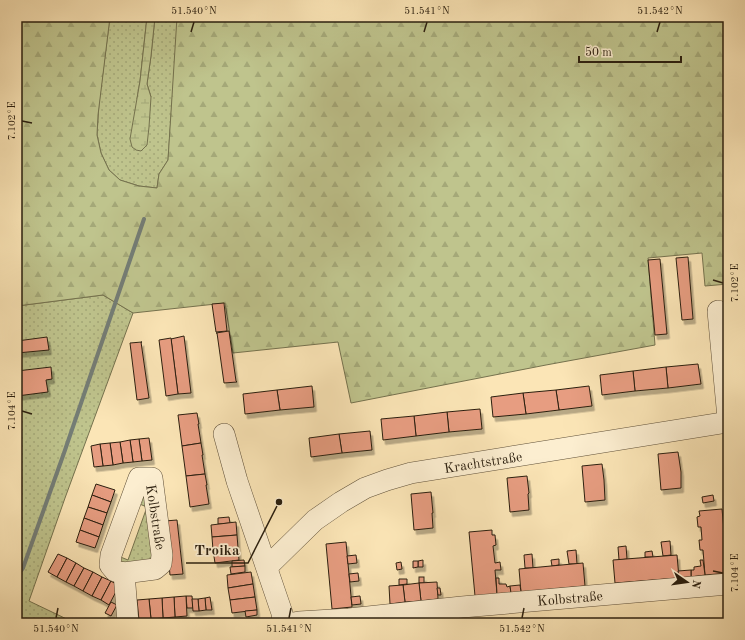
<svg xmlns="http://www.w3.org/2000/svg" width="745" height="640" font-family="'Old Standard TT',serif">
<defs>
<pattern id="grass-dots" width="8" height="8" patternUnits="userSpaceOnUse"><rect width="8" height="8" fill="#bfc48d"/><path d="M2 2h.1M6 6h.1" fill="none" stroke="#a4a878" stroke-width="1.8" stroke-linecap="round"/></pattern>
<pattern id="forest-firs" width="22" height="20" patternUnits="userSpaceOnUse"><rect width="22" height="20" fill="#bfc48d"/><path d="M5 1l3.5 6h-7zM16 11l3.5 6h-7z" fill="#a4a878"/></pattern>
<pattern id="wetland-marsh" width="20" height="14" patternUnits="userSpaceOnUse"><rect width="20" height="14" fill="#bfc48d"/><path d="M1 5h8M5 5V1M11 12h8M15 12V8" fill="none" stroke="#a4a878"/></pattern>
<filter id="shadow"><feDropShadow dx="2.5" dy="4.5" stdDeviation="0" flood-color="#0004"/></filter>
</defs>
<rect width="100%" height="100%" fill="#fbe5b6"/>
<filter id="stains"><feTurbulence type="fractalNoise" baseFrequency=".005" numOctaves="4"/><feColorMatrix values="0 0 0 0 .2 0 0 0 0 .09 0 0 0 0 .02 0 0 0 .5 -.17"/></filter>
<radialGradient id="worn" r=".72"><stop offset=".6" stop-color="#630" stop-opacity="0"/><stop offset="1" stop-color="#630" stop-opacity=".3"/></radialGradient>
<g fill="url(#grass-dots)" stroke="#75724e">
<path d="M110,17H147L140,81L137,99L151,97L147,84L151,56L155,17H178L168,160L159,174L157,188L139,186L120,180L109,170L101,153L97,135L99,103Z"/>
<path d="M103,295L133,313L65,498L29,601L75,623H17V306Z"/>
<path d="M142,497C146,498 148,499 150,503L156,555C155,560 153,563 148,565L126,567L120,564L119,561L118,556L128,560L147,507L137,503L139,499Z"/>
</g>
<path fill="url(#forest-firs)" stroke="#75724e" d="M17,17H110L98,115L97,135L101,153L109,170L120,180L139,186L157,188L159,174L168,160L177,17H728V284L705,286L702,253L648,258L655,345L546,365L351,403L338,342L233,353L225,303L133,313L103,295L17,306Z"/>
<path fill="url(#wetland-marsh)" stroke="#75724e" d="M147,17H155L151,56L147,84L151,97L149,127L147,145L141,151L136,150L132,147L130,139L140,81Z"/>
<g fill="none" stroke-linecap="round" stroke-linejoin="round">
<path stroke="#747d76" stroke-width="4" d="M17,576L23,568L64,453L144,219"/>
</g>
<g fill="#e79d81" stroke="#2b1f0f" filter="url(#shadow)">
<path d="M688,257L693,319L682,320L676,258Z"/>
<path d="M660,259L667,334L655,335L648,260Z"/>
<path d="M224,303L227,331L216,332L212,304Z"/>
<path d="M229,331L236,381L237,382L224,383L217,333H216Z"/>
<path d="M184,336L191,393L178,394L171,339Z"/>
<path d="M47,337L49,350L17,353V341Z"/>
<path d="M171,338L178,394L166,396L159,340Z"/>
<path d="M141,342L149,398L137,400L130,343L142,342Z"/>
<path d="M698,364L701,384L668,388L666,367Z"/>
<path d="M51,367L52,379L46,380L48,392L17,396V371Z"/>
<path d="M666,367L668,388L635,391L633,371Z"/>
<path d="M633,371L635,391L602,395L600,375Z"/>
<path d="M312,386L314,407L280,410L277,390Z"/>
<path d="M589,386L592,406L559,410L556,390Z"/>
<path d="M277,390L280,410L245,414L243,394Z"/>
<path d="M556,390L559,410L526,414L523,393Z"/>
<path d="M523,393L526,414L493,417L491,397Z"/>
<path d="M480,409L482,429L449,432L447,412Z"/>
<path d="M447,412L449,432L416,436L414,416Z"/>
<path d="M197,413L199,424H198L201,443L182,446L178,415Z"/>
<path d="M414,416L416,436L383,440L381,419Z"/>
<path d="M370,431L372,450L342,453L339,434Z"/>
<path d="M339,434L342,453L311,457L309,438Z"/>
<path d="M149,438L152,460L142,461L139,439Z"/>
<path d="M139,439L142,461L133,462L130,440Z"/>
<path d="M130,440L133,462L123,463L120,442Z"/>
<path d="M120,442L123,463L113,465L110,443Z"/>
<path d="M110,443L113,465L103,466L100,444Z"/>
<path d="M201,443L203,455H202L205,474L186,476L182,446Z"/>
<path d="M100,444L103,466L94,467L91,446Z"/>
<path d="M678,452L681,472V488L661,490L658,454Z"/>
<path d="M602,464L604,480L605,500L585,502L582,466Z"/>
<path d="M205,474L207,485H206L209,504L190,507L186,476Z"/>
<path d="M527,476L529,493L528,494L529,510L510,512L507,478Z"/>
<path d="M96,484L115,490L111,502L92,495Z"/>
<path d="M431,492L433,513H432L433,528L414,530L411,494Z"/>
<path d="M92,495L111,502L107,513L88,507Z"/>
<path d="M713,495L714,501L703,503L702,497Z"/>
<path d="M88,507L107,513L103,525L84,518Z"/>
<path d="M722,509L728,573L705,575L703,550H700L699,540H702L701,527H698L697,517L700,516L699,511Z"/>
<path d="M229,517L230,523L218,524V518Z"/>
<path d="M84,518L103,525L99,537L80,530Z"/>
<path d="M177,520L183,574L170,575L165,521Z"/>
<path d="M236,522L237,535L212,537L211,525Z"/>
<path d="M80,530L99,537L95,548L76,542Z"/>
<path d="M492,530V535H495L496,545L493,546L495,563L500,562L501,570H495L497,594L475,596L469,532Z"/>
<path d="M237,535L238,548L213,550L212,537Z"/>
<path d="M670,541L671,555L663,556L661,542Z"/>
<path d="M346,542L352,607L332,609L326,544Z"/>
<path d="M626,546L627,559L619,560L618,547Z"/>
<path d="M238,548L239,560L215,563L213,550Z"/>
<path d="M576,550L577,564H569L567,551Z"/>
<path d="M652,551L653,557H645V552Z"/>
<path d="M58,554L67,558L57,577L48,572Z"/>
<path d="M532,554L533,568H525L524,555Z"/>
<path d="M356,555L357,563L348,564L347,556Z"/>
<path d="M677,555L679,578L615,583L613,560Z"/>
<path d="M67,558L76,563L66,582L57,577Z"/>
<path d="M559,559V565L552,566L551,560Z"/>
<path d="M244,560L245,566L232,567V561Z"/>
<path d="M423,560V567H418V561Z"/>
<path d="M700,560H703L705,575L691,577V570H694V567L701,566Z"/>
<path d="M413,561H418V567L413,568Z"/>
<path d="M401,562L402,569L397,570L396,563Z"/>
<path d="M76,563L84,568L74,586L66,582Z"/>
<path d="M583,563L585,586L521,592L519,569Z"/>
<path d="M245,566V572L231,574L230,567Z"/>
<path d="M84,568L93,572L83,591L74,586Z"/>
<path d="M691,570V577L679,578L678,571Z"/>
<path d="M93,572L102,577L92,596L83,591Z"/>
<path d="M251,572L253,584L228,588L227,575Z"/>
<path d="M358,573L359,581L350,582L349,574Z"/>
<path d="M102,577L111,581L101,600L92,596Z"/>
<rect x="419" y="577" width="5" height="6"/>
<path d="M496,578H499V584H506L507,587L510,586L511,593L497,594Z"/>
<path d="M399,579H407V584L399,585Z"/>
<path d="M111,581L119,586L109,605L101,600Z"/>
<path d="M437,582L438,599L421,601L419,583Z"/>
<path d="M419,583L421,601L405,602L403,585Z"/>
<path d="M253,584L255,597L230,600L228,588Z"/>
<path d="M403,585L405,602L390,604L389,586Z"/>
<path d="M520,585L521,592L511,593L510,586Z"/>
<path d="M437,588H440L441,595H438Z"/>
<path d="M186,596H192L193,608H187Z"/>
<path d="M186,596L187,616L175,617L174,597Z"/>
<path d="M360,596L361,604L352,605L351,597Z"/>
<path d="M174,597L175,617L163,618L162,598Z"/>
<path d="M210,597L212,610H206L205,598Z"/>
<path d="M255,597L257,610L232,613L230,600Z"/>
<path d="M162,598L163,618L151,619L149,599Z"/>
<path d="M205,598L206,610L199,611L198,599Z"/>
<path d="M149,599L151,619L139,620L137,600Z"/>
<path d="M192,599H198L199,611H193Z"/>
<path d="M111,602L117,605L111,616L105,613Z"/>
<path d="M257,610V615L246,617L245,611Z"/>
<path d="M445,615L446,623H423V617Z"/>
</g>
<g fill="none" stroke-linecap="round" stroke-linejoin="round">
<defs>
<g id="minor">
<path d="M718,311L728,418"/>
<path d="M224,434L237,481L282,613L283,623"/>
<path d="M139,478H152L162,555L161,564L155,569L124,573L115,571L110,565L111,555Z"/>
<path d="M267,567L315,520L341,502L365,488L387,480L411,473L728,422"/>
<path d="M124,573L128,623"/>
<path d="M293,623L299,622L349,619L462,607L728,584"/>
</g>
</defs>
<use href="#minor" stroke="#5f5039" stroke-width="22"/>
<use href="#minor" stroke="#fceed0" stroke-width="21"/>
</g>
<path fill="none" stroke="#2b1f0f" stroke-width="1.5" d="M191,32L194,22M424,32L427,22M657,32L660,22M22,121L32,123M713,280L723,283M22,411L32,414M713,571L723,573M56,618L58,608M289,618L291,608M522,618L524,608"/>
<g text-anchor="middle" stroke-width="3.5" stroke-linejoin="round" paint-order="stroke">
<g font-size="14" fill="#2b1f0f" stroke="#fceed0">
<text transform="translate(483 462) rotate(-9)" y="5">Krachtstraße</text>
<text transform="translate(156 517) rotate(81)" y="5">Kolbstraße</text>
<text transform="translate(570 598) rotate(-5)" y="5">Kolbstraße</text>
</g>
</g>
<path fill="none" stroke="#2b1f0f" stroke-width="1.5" d="M279 502L248 563H186"/>
<circle fill="#2b1f0f" stroke="#fceed0" stroke-width="1.5" cx="279" cy="502" r="4"/>
<g font-size="15" text-anchor="middle" font-weight="bold" fill="#2b1f0f" stroke="#fceed0" stroke-width="3.5" stroke-linejoin="round" paint-order="stroke">
<text x="217" y="555">Troika</text>
</g>
<rect width="745" height="640" fill="none" stroke="#fbe5b6" stroke-width="44"/>
<g transform="translate(687 582) rotate(103)" stroke="#fceed0" stroke-width="3" paint-order="stroke">
<path d="M0-3L7 15L0 10L-7 15Z" fill="#2b1f0f"/>
<text y="-6" font-size="11" font-weight="bold" text-anchor="middle" fill="#2b1f0f">N</text>
</g>
<path d="M579 56v6h102v-6" fill="none" stroke="#2b1f0f" stroke-width="2"/>
<text x="585" y="56" font-size="12" fill="#2b1f0f" stroke="#fceed0" stroke-width="3" paint-order="stroke">50 m</text>
<rect x="22" y="22" width="701" height="596" fill="none" stroke="#2b1f0f" stroke-width="1.5"/>
<g font-size="10" text-anchor="middle" fill="#2b1f0f">
<text x="194" y="14">51.540°N</text>
<text x="427" y="14">51.541°N</text>
<text x="660" y="14">51.542°N</text>
<text transform="translate(11 121) rotate(-90)" y="4">7.102°E</text>
<text transform="translate(734 283) rotate(-90)" y="4">7.102°E</text>
<text transform="translate(11 411) rotate(-90)" y="4">7.104°E</text>
<text transform="translate(734 573) rotate(-90)" y="4">7.104°E</text>
<text x="56" y="632">51.540°N</text>
<text x="289" y="632">51.541°N</text>
<text x="522" y="632">51.542°N</text>
</g>
<rect width="100%" height="100%" filter="url(#stains)"/>
<rect width="100%" height="100%" fill="url(#worn)"/>
</svg>
